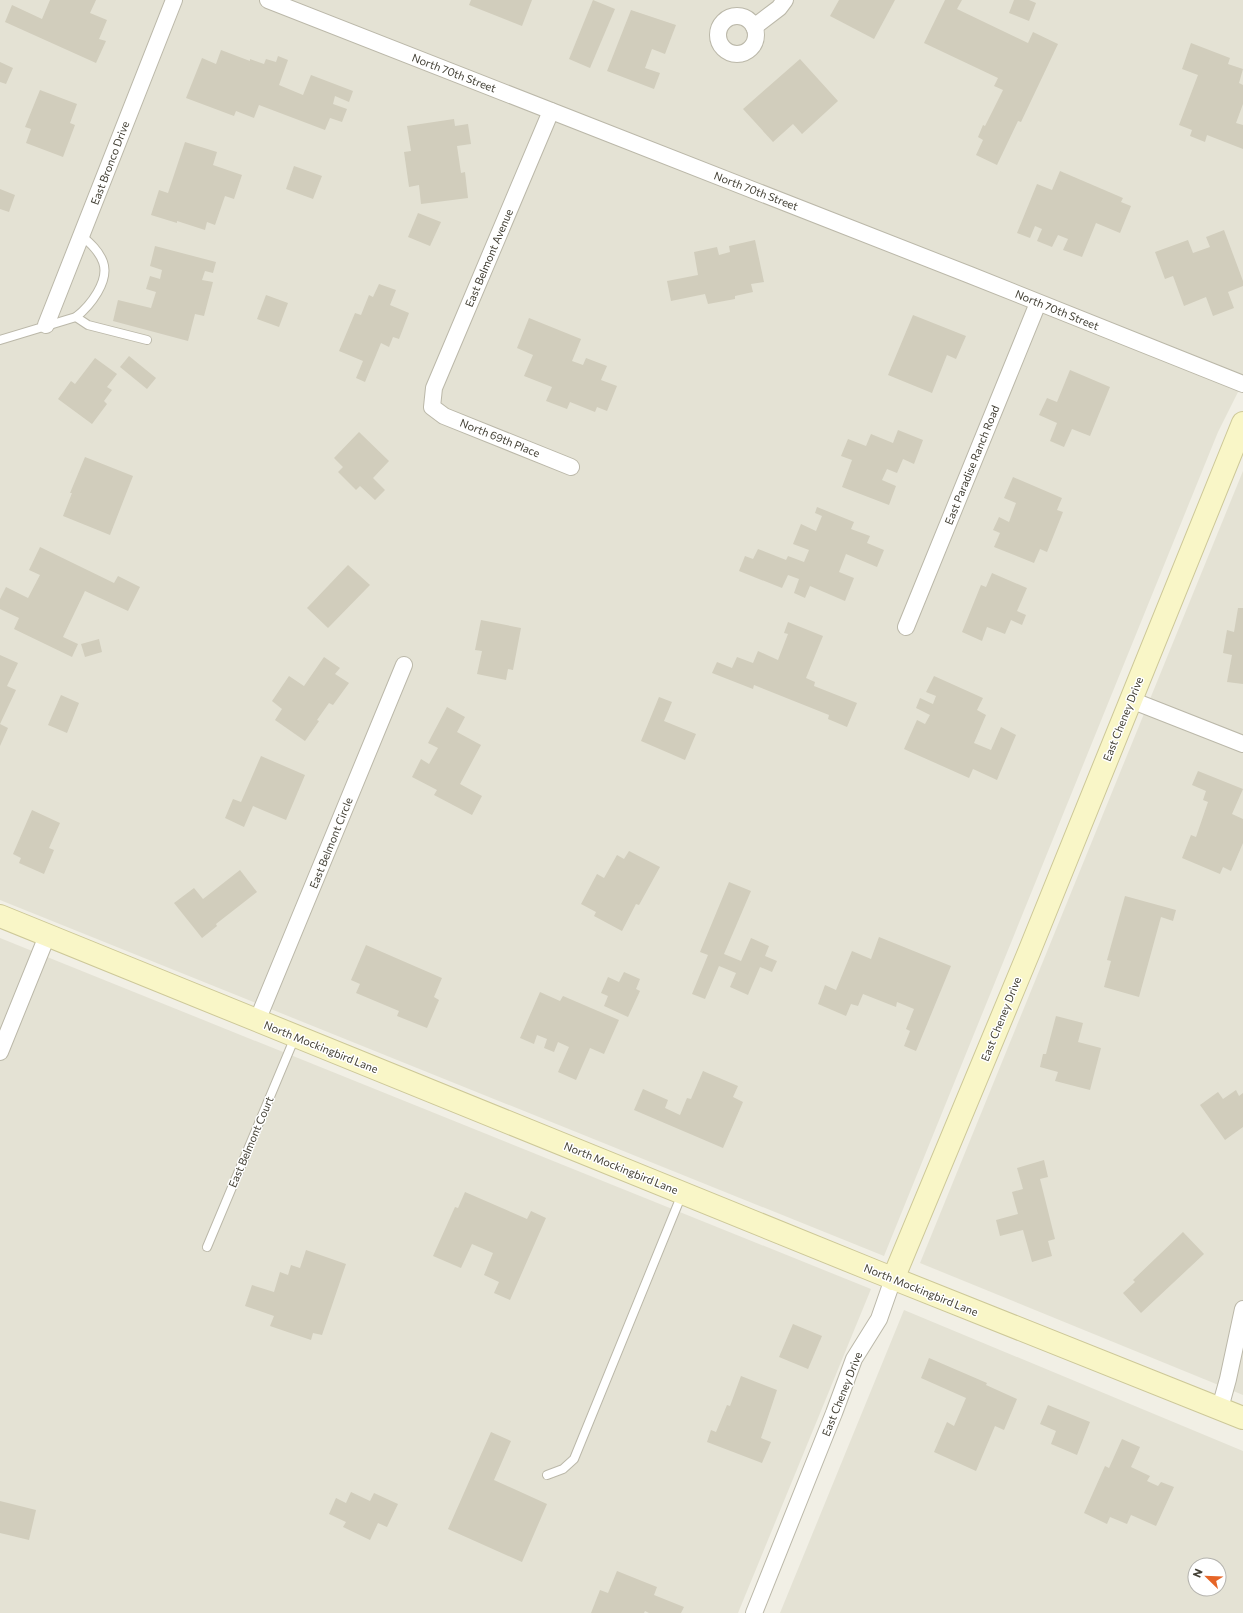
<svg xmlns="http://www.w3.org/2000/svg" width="1243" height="1613" font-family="Commissioner,sans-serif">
<rect width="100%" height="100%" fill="#f1efe5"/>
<g fill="#e4e2d4" fill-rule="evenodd">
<path d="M0,0H1243V382L1218,432L884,1256L0,900Z"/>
<path d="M1243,471V1395L920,1263Z"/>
<path d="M0,938L871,1289L738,1613H0Z"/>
<path d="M904,1310L1243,1451V1613H780ZM1195,1565H1219V1589H1195Z"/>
</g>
<g fill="#d1cdbc">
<path d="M50,0H96L90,13L107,20L99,39L106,41L96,63L5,22L12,5L42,19Z"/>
<path d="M471,0H532L522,26L469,5Z"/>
<path d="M593,0L615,9L590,68L569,59Z"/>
<path d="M839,0H895L874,39L830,16Z"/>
<path d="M945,0H962L957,9L1028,43L1033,32L1058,44L1021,122L1018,121L997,165L976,155L983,140L978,137L983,125L985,126L1003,90L994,86L998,78L924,43Z"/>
<path d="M1014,0H1029L1036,3L1029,21L1009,13Z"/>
<path d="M631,10L676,25L665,54L652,49L645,68L660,73L654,89L607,71Z"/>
<path d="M1191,43L1230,58L1228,64L1243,69L1239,83L1243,85V104L1236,123L1243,125V149L1207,135L1205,142L1190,136L1192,130L1179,125L1198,75L1182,69Z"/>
<path d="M221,50L250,61V59L264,64L266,59L276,62L278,56L288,60L279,85L303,95L311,75L353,91L349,102L335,96L333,104L347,109L342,122L330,118L325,130L259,105L254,118L236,111L234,116L186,98L202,58L216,64Z"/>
<path d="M800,59L838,101L802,134L793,124L773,142L743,109Z"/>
<path d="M0,62L13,68L6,84L0,82Z"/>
<path d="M40,90L77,104L70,123L75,125L63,157L26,143L31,129L25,127Z"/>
<path d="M454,119L455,126L468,124L471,144L457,146L461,173L465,172L468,198L421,204L419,185L409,187L404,152L411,151L407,126Z"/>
<path d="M185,142L217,152L213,165L242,175L234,199L225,196L215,225L207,222L205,230L177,221V223L151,215L159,190L168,193Z"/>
<path d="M294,166L322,176L313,199L286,189Z"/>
<path d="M1060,171L1123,198L1121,202L1131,206L1120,233L1096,223L1082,257L1063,250L1068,239L1058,235L1052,247L1037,241L1042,229L1035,226L1030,238L1017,233L1037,184L1052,190Z"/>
<path d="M0,189L15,195L9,212L0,209Z"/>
<path d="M418,213L441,222L430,246L408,237Z"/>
<path d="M1224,230L1243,281V286L1228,292L1234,308L1213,316L1206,297L1184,306L1173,276L1165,279L1155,252L1188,240L1193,253L1210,247L1206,237Z"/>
<path d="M755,240L764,282L751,284L753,292L735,296V299L708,304L705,294L671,301L667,281L698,275L694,252L717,247L719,255L730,252L729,246Z"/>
<path d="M155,246L216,262L213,273L205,271L202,280L213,282L204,316L195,314L188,341L113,321L118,300L151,308L156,292L146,289L150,276L160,279L162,270L150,266Z"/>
<path d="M379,284L396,290L390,305L409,313L399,339L393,337L389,347L381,343L365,382L356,378L363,361L339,351L355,313L361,315L369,295L373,297Z"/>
<path d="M266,295L288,303L279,327L257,319Z"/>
<path d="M913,315L966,336L956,359L947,355L932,393L888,375Z"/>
<path d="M529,318L581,339L572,361L583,365L586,358L607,366L601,380L617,386L607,411L597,407L595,412L570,402L567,409L546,401L552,387L524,376L533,355L517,348Z"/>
<path d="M129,356L156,378L147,389L120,367Z"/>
<path d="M95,358L117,374L107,387L112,390L104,401L107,404L92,424L58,399L71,381L75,384Z"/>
<path d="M1070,370L1110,387L1090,436L1072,429L1064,447L1050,441L1057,423L1039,415L1047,398L1057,402Z"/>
<path d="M898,430L923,440L914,464L903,459L897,473L887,469L882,480L896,486L889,505L842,487L852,460L841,456L848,439L866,446L871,434L893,443Z"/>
<path d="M359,432L389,461L373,478L385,490L375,500L360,486L356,490L338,472L343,467L334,458Z"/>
<path d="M85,457L133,476L110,535L63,516L72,493H70Z"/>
<path d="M1013,477L1062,498L1057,510L1063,512L1047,552L1040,549L1034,563L994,547L1000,533L993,530L999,517L1009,522L1016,503L1004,498Z"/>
<path d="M817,507L854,522L851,529L870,536L867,543L884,550L877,567L846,554L839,572L854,578L845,601L810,586L805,598L794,593L799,579L788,575L782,588L739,571L745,556L753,559L758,549L786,560L788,556L804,562L809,550L793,544L801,524L816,531L822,516L815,513Z"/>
<path d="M40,547L114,583L118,576L140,587L128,611L85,591L63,637L78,644L72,657L14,629L19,618L0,609V599L6,587L28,598L40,575L29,570Z"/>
<path d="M348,565L370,585L328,628L307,608Z"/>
<path d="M992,573L1027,588L1017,611L1026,615L1022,625L1011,620L1005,634L987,627L982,641L962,632L981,585L986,587Z"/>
<path d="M1238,608H1243V684L1227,682L1232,655L1223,653L1227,630L1234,632Z"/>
<path d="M481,620L521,628L513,670L508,669L506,680L477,674L482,651L475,650Z"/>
<path d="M788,622L823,636L806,678L815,682L814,686L857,703L847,727L828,719L829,715L754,685L753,689L712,673L717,662L732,668L737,657L753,663L758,651L778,660L788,634L784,633Z"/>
<path d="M99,639L102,652L85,657L81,644Z"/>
<path d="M0,655L18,663L7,686L16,690L0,724L8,728L0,746Z"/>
<path d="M324,657L340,668L335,674L349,683L333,705L329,703L317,720L319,721L305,741L275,720L282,709L272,701L289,676L304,686Z"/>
<path d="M934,676L983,698L977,710L986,715L974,743L991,750L1001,727L1016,735L997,780L973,769L969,778L904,749L917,720L925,724L930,715L916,708L920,698L933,704L936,696L926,692Z"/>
<path d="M61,695L79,703L67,733L48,725Z"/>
<path d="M659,697L672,702L664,721L696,734L685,760L641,741Z"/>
<path d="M447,707L465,717L457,732L481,745L460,784L482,796L472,815L434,795L437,790L412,777L421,759L429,764L438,748L428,743Z"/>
<path d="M261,756L305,775L286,820L253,806L244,827L225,818L233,799L241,802Z"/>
<path d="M1198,771L1243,789L1232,814L1243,819V843L1231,871L1223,867L1220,874L1182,858L1191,835L1196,837L1208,802L1203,800L1206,791L1192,785Z"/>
<path d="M32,810L60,823L49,848L54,850L44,874L19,863L21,858L13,854Z"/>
<path d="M629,851L660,867L639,905L636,904L622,931L594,916L596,912L581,904L597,874L604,878L617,855L624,859Z"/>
<path d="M240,870L257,892L216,924L217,926L202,938L174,903L194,888L203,899Z"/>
<path d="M729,882L751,891L724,954L741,961L751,938L769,946L765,956L777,961L772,972L760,967L748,995L730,987L736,973L719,966L705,999L692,994L708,955L700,952Z"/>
<path d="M1125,896L1176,910L1173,921L1161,917L1139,997L1104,987L1111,961L1107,960Z"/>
<path d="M879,937L951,966L916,1051L904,1046L910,1031L906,1029L914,1009L897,1002L896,1007L863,994L858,1006L851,1004L846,1016L818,1004L825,985L836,990L852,951L871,959Z"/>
<path d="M366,945L442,978L434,997L439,1000L427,1028L397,1016L399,1011L356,993L360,984L351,980Z"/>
<path d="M624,972L640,979L636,989L640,991L628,1017L604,1006L608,996L601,993L608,977L619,982Z"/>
<path d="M540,992L560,1001L563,996L619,1020L604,1054L590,1048L576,1080L558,1072L569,1047L558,1042L554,1052L544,1048L547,1039L537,1035L534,1044L520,1038Z"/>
<path d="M1056,1016L1083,1023L1078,1042L1101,1048L1090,1090L1055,1081L1058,1072L1040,1067L1043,1054H1046Z"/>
<path d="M703,1071L738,1086L733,1097L743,1102L723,1148L634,1110L643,1089L668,1100L665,1108L680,1115L687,1098L691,1099Z"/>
<path d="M1236,1090L1239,1096L1243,1093V1127L1225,1140L1200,1105L1218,1092L1223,1099Z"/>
<path d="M1044,1160L1048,1177L1040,1179L1055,1239L1048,1241L1052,1256L1032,1262L1023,1230L1000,1236L996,1220L1018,1214L1012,1192L1023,1189L1017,1168Z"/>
<path d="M465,1192L527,1219L531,1211L546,1218L510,1300L494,1293L499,1282L484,1275L493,1253L472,1244L461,1268L433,1256L455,1207L458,1208Z"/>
<path d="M1183,1232L1204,1254L1141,1313L1123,1293L1135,1282L1133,1280Z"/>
<path d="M306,1250L346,1264L322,1335L313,1333L311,1340L270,1326L274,1316L245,1306L252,1285L274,1292L280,1272L288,1275L291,1265L300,1268Z"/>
<path d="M793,1324L822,1336L808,1369L779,1357Z"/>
<path d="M929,1358L987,1383L986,1385L1017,1399L1004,1430L995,1426L976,1471L934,1452L947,1422L954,1426L966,1398L921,1378Z"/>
<path d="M741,1376L777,1390L761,1438L771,1442L762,1463L707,1442L711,1430L716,1432L727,1405L730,1406Z"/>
<path d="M1048,1405L1090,1422L1077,1455L1051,1444L1056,1431L1040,1424Z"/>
<path d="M491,1432L511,1441L494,1480L547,1504L522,1562L448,1529Z"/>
<path d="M1122,1439L1140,1447L1131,1467L1150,1476L1147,1481L1158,1486L1161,1482L1174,1487L1156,1526L1131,1515L1127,1524L1110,1517L1107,1524L1084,1513L1105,1466L1109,1468Z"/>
<path d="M351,1492L370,1501L374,1493L398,1504L387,1527L378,1523L370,1540L343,1527L346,1522L329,1514L336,1498L346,1503Z"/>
<path d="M0,1501L36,1510L29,1540L0,1533Z"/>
<path d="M617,1571L657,1587L654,1595L684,1607L681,1613H649L645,1611L644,1613H591L600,1590L608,1593Z"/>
</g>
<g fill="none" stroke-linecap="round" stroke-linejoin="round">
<defs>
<g id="lane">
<path d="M76,317L88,325L147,340"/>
<path d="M0,340L76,317C90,306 110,281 103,262C99,251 90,243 82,236"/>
<path d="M207,1247L295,1037"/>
<path d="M547,1475L563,1469L574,1459L682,1194"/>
</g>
<g id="street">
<path d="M268,0L970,275L1243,384"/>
<circle cx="737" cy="35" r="19"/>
<path d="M754,27L779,8L785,0"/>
<path d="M551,111L434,388L432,407L444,416L571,467"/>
<path d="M46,325L174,0"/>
<path d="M906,627L1038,303"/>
<path d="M1131,700L1243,744"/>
<path d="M257,1021L404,665"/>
<path d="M0,1052L47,936"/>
<path d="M1220,1408L1228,1379L1243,1309"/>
<path d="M754,1613L834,1413L854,1359L879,1319L893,1279"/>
</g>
<g id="secondary">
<path d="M0,916L877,1272L1243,1418"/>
<path d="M893,1279L1029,952L1243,423"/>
</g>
</defs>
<use href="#lane" stroke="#bbb8a9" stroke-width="10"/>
<use href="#street" stroke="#bbb8a9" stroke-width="18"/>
<use href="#secondary" stroke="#cdc898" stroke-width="24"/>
<use href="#lane" stroke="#fff" stroke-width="8"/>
<use href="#street" stroke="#fff" stroke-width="16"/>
<use href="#secondary" stroke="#f9f6c7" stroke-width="22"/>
</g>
<g text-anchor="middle" stroke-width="3" stroke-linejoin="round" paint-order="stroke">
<g font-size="11" fill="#434035" stroke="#fff">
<text transform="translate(454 73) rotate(21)" y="4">North 70th Street</text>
<text transform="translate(110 163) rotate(-69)" y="4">East Bronco Drive</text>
<text transform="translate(756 191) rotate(21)" y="4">North 70th Street</text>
<text transform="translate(489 258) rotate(-67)" y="4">East Belmont Avenue</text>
<text transform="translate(1057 310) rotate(22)" y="4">North 70th Street</text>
<text transform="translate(500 438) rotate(22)" y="4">North 69th Place</text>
<text transform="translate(972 465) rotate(-68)" y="4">East Paradise Ranch Road</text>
<text transform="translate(1123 719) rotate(-68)" y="4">East Cheney Drive</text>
<text transform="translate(331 843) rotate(-68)" y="4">East Belmont Circle</text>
<text transform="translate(1001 1019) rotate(-68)" y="4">East Cheney Drive</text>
<text transform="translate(321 1047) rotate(22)" y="4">North Mockingbird Lane</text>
<text transform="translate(251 1142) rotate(-67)" y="4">East Belmont Court</text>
<text transform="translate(621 1168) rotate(22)" y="4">North Mockingbird Lane</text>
<text transform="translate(921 1290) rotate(22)" y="4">North Mockingbird Lane</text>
<text transform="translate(842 1394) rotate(-68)" y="4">East Cheney Drive</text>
</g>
</g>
<g transform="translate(1207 1577) rotate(293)"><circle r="19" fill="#ffffff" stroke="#b4b3ae"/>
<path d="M0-3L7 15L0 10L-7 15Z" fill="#e66527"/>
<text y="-6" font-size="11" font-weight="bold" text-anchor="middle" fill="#434035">N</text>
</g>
</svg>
